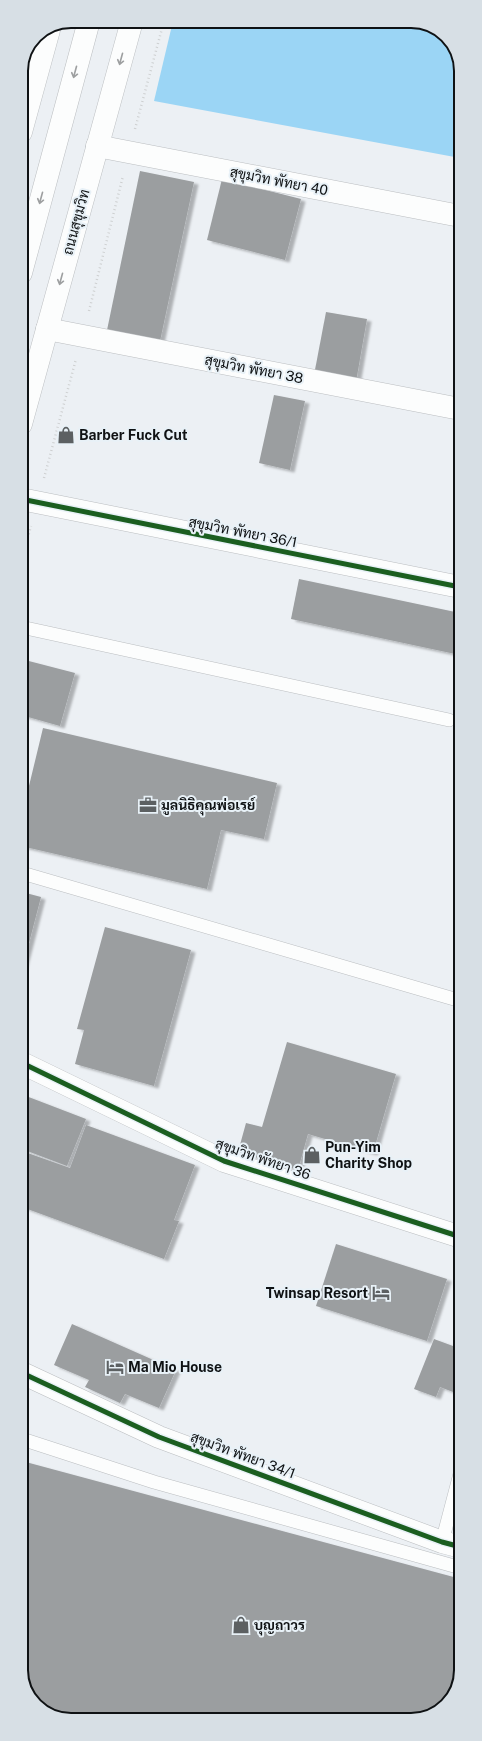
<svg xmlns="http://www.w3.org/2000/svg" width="482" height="1741" viewBox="0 0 482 1741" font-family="'Public Sans',Sarabun,sans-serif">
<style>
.forest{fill:#9bd5f5}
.building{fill:#9b9ea0;filter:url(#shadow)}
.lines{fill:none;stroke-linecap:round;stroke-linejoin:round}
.service-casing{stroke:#bbbec1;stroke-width:14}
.minor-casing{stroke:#bbbec1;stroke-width:23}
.trunk-casing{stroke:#bbbec1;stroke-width:23}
.path{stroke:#ced0d1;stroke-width:2.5;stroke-dasharray:1 3;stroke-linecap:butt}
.service{stroke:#fcfdfd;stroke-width:13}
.minor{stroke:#fcfdfd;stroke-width:22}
.trunk{stroke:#fcfdfd;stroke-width:22}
.cycleway-casing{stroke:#e8f1f7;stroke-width:8}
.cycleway{stroke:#1b5e20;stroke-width:5}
.oneway{stroke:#9d9fa0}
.labels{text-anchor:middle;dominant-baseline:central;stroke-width:4;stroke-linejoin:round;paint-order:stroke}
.street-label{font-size:14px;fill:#0f1214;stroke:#e8f1f7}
.poi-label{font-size:14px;font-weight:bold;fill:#0f1214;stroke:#e8f1f7;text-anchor:start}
.rim{fill:none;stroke:#0f1214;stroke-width:2}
</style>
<defs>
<filter id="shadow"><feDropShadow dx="4.5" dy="2.5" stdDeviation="1" flood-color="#0004"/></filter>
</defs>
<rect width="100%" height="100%" fill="#ecf0f4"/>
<polygon class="forest" points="173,21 418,21 444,33 460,61 460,158 154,101"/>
<g class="building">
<polygon points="140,171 194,182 159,346 106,335"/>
<polygon points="222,179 301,199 285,260 207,240"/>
<polygon points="326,312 367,319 356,382 314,375"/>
<polygon points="274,395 305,401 290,470 259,463"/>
<polygon points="299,579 460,613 460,655 291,619"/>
<polygon points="21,659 75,673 60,726 21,715"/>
<polygon points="43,728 277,783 264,839 221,830 207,889 21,846 21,819"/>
<polygon points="22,892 41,897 22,970"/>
<polygon points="105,927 191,950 154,1086 75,1064 84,1030 77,1029"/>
<polygon points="287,1042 396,1074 373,1153 308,1134 298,1170 238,1152 246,1123 262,1127"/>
<polygon points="26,1096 86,1119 67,1166 22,1149 22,1107"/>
<polygon points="86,1125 195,1165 174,1220 179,1221 164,1259 22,1207 22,1151 70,1168"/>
<polygon points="336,1244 447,1279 427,1341 316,1306"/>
<polygon points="72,1324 176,1370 159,1408 125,1394 120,1403 85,1387 89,1380 54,1365"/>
<polygon points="434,1339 461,1349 461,1395 440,1387 436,1397 414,1389"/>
<polygon points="22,1461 461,1579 461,1671 449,1703 421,1719 67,1720 38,1708 22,1680"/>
</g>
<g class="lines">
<g class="service-casing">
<g id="service">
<polyline points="21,627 449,720"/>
<polyline points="22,873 461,1001"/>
<polyline points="22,1439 154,1482 461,1568"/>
<polyline points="442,1542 461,1470"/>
</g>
</g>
<g class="minor-casing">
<g id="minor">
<polyline points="97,146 460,216"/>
<polyline points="47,329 460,409"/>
<polyline points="21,499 460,587"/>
<polyline points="22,1063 224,1161 461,1237"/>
<polyline points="22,1373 159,1437 442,1542 461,1547"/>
</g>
</g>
<g class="trunk-casing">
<g id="trunk">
<polyline points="21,132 49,30"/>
<polyline points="21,273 89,21"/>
<polyline points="21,424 132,21"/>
</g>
</g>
<g class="path">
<polyline points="135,129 164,21"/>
<polyline points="89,311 123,176"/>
<polyline points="44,478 76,359"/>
<polyline points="21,561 31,526"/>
</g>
<use href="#service" class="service"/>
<use href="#minor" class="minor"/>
<use href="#trunk" class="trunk"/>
<g class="cycleway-casing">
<g id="cycleway">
<polyline points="21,499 460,587"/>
<polyline points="22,1063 224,1161 461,1237"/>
<polyline points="22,1373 159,1437 442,1542 461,1547"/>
</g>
</g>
<use href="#cycleway" class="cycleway"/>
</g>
<defs><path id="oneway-shaft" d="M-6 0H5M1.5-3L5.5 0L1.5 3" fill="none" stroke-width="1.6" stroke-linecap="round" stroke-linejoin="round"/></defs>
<g class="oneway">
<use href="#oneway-shaft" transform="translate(121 59) rotate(105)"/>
<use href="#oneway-shaft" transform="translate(75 72) rotate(105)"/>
<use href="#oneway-shaft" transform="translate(41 198) rotate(105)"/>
<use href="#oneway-shaft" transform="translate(61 279) rotate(105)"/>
</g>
<defs>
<g id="shop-bare" transform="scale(1.38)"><path d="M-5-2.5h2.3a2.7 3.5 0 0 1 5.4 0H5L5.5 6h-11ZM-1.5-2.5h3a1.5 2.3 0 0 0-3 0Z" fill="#5c6062" stroke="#e8f1f7" stroke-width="2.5" paint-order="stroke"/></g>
<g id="office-bare" transform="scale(1.38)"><path d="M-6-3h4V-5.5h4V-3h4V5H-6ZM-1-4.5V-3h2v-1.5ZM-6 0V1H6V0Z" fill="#5c6062" stroke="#e8f1f7" stroke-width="2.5" paint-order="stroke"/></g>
<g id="hotel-bare" transform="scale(1.38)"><path d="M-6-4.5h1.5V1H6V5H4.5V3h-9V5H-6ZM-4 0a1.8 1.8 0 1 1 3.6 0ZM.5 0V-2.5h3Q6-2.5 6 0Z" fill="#5c6062" stroke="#e8f1f7" stroke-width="2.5" paint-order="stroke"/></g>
</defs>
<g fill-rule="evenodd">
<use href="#shop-bare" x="66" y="435"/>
<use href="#office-bare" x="148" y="805"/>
<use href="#shop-bare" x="312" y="1155"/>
<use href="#hotel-bare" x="381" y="1293"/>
<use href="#hotel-bare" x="115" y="1367"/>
<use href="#shop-bare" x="241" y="1625"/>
</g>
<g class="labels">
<g class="street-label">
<text transform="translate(279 181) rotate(11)">สุขุมวิท พัทยา 40</text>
<text transform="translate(76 222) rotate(-75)">ถนนสุขุมวิท</text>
<text transform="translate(254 369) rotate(11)">สุขุมวิท พัทยา 38</text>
<text transform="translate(243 532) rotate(11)">สุขุมวิท พัทยา 36/1</text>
<text transform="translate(263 1159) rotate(19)">สุขุมวิท พัทยา 36</text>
<text transform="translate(243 1455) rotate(20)">สุขุมวิท พัทยา 34/1</text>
</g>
<g class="poi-label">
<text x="79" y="435">Barber Fuck Cut</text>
<text x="161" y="805">มูลนิธิคุณพ่อเรย์</text>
<text x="325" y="1147">Pun-Yim<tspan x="325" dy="16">Charity Shop</tspan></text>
<text x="368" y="1293" text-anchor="end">Twinsap Resort</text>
<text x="128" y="1367">Ma Mio House</text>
<text x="254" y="1625">บุญถาวร</text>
</g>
</g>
<path d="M0 0H482V1741H0ZM71 28H411A43 43 0 0 1 454 71V1670A43 43 0 0 1 411 1713H71A43 43 0 0 1 28 1670V71A43 43 0 0 1 71 28Z" fill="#d7dfe5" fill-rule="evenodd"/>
<path class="rim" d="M71 28H411A43 43 0 0 1 454 71V1670A43 43 0 0 1 411 1713H71A43 43 0 0 1 28 1670V71A43 43 0 0 1 71 28Z"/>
</svg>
